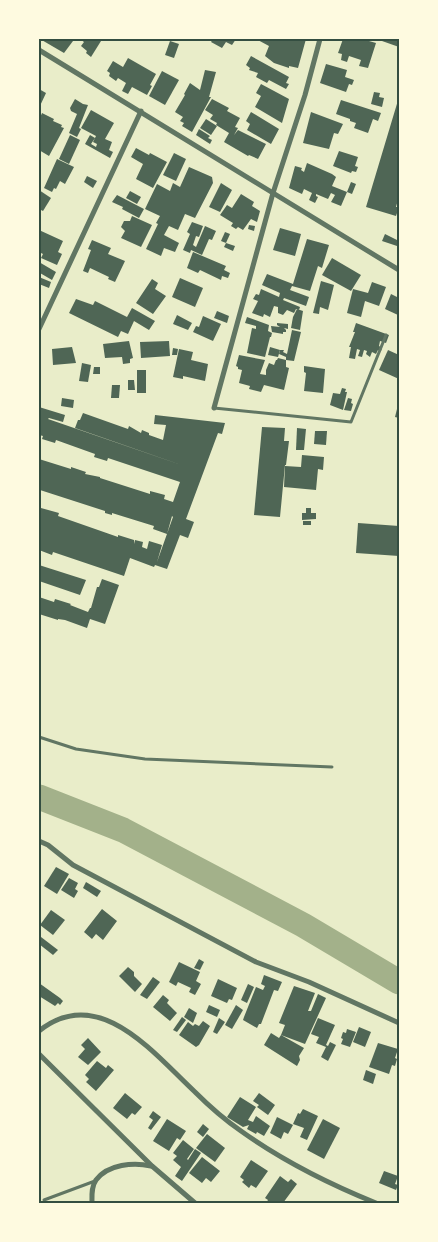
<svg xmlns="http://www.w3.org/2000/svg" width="438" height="1242" viewBox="0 0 438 1242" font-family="Rubik,sans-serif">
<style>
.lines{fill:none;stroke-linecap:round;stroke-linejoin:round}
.river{stroke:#a3b18a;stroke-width:25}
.building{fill:#4f6655}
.service{stroke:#617663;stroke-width:3}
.minor{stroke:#617663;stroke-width:5}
.neatline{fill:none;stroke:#344e41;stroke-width:2}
</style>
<rect width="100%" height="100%" fill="#e9edc9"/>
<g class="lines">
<polyline class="river" points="39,797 123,830 303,925 399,982"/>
</g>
<g class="building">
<polygon points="40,39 69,39 73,41 64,53"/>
<polygon points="80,39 98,39 101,41 91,57 86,53 87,51 81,46 84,42"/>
<polygon points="213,39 236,39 232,45 226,42 222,48 211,42"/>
<polygon points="256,39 306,39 298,68 289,66 289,68 274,63 265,56 269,46"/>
<polygon points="343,39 362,39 376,43 368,68 359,66 361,60 349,56 347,62 341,60 342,54 338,53"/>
<polygon points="383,39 399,39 399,47 382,41"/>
<polygon points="170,41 179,44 174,58 165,55"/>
<polygon points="251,56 289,77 286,83 289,84 286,89 269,80 267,83 256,77 258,73 249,70 250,68 246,65"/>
<polygon points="128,58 156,74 150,85 152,86 147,95 132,87 128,94 122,91 126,83 118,78 116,81 109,76 110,73 107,71 113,61 123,67"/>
<polygon points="326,64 347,70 345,77 354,80 352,85 349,84 346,92 320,83"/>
<polygon points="205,70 216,72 209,97 211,97 192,132 182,126 184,123 180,121 183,117 175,112 185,95 184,94 190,83 200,90"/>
<polygon points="162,71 179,80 165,105 149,96"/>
<polygon points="261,84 289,99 282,123 255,107 261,96 256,93"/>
<polygon points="39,89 46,93 39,108"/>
<polygon points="374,92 380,93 379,97 384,98 382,107 371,104"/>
<polygon points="399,97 399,196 396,207 399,207 396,216 366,207"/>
<polygon points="75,99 83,104 88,105 79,128 81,129 77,137 69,133 77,114 71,111 70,108"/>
<polygon points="212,99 229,108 227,111 240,118 235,127 238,128 234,135 238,130 266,144 258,159 249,155 248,156 224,142 229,133 216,125 217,123 210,119 213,115 205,110"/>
<polygon points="341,100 381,113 378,121 373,119 368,133 354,128 356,123 350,121 350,119 336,114"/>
<polygon points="91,110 114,123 105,139 112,142 109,150 113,152 110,158 85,144 90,135 95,138 91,144 96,147 97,144 93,142 96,136 81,128"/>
<polygon points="251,112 279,129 271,144 247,130 250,124 246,121"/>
<polygon points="311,112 343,124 338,134 334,133 329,149 303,143"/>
<polygon points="42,113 54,119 53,121 62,125 61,127 64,128 49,156 39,150 39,120"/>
<polygon points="206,119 217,126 211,135 200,128"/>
<polygon points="199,129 210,136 208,138 212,140 210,144 196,135"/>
<polygon points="70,135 80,140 69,164 59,159"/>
<polygon points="136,148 149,155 150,153 167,162 153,188 136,179 143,164 131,157"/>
<polygon points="339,151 358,157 355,166 358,167 356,172 352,171 351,173 333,166"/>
<polygon points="174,153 186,159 176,181 163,175"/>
<polygon points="57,159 74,167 65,184 60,181 56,189 54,188 52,192 44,188"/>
<polygon points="307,163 332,174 336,177 332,186 347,192 351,182 356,184 352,194 347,192 341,206 331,202 335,195 331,193 328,199 316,194 316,196 318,197 315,203 309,200 312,193 304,189 302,194 289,188 295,166 302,168 301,170 304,172"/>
<polygon points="189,167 212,177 213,183 195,218 185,214 178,230 169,226 164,235 179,243 175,252 164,248 161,256 146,249 158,224 156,223 160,216 145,209 157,184 170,191 173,183 180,187"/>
<polygon points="87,176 97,181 93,188 84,182"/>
<polygon points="221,183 232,190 220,212 209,207"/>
<polygon points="39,190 51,198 43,211 39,209"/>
<polygon points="130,191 141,197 137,204 126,198"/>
<polygon points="241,194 254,202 252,206 260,211 257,222 251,219 243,230 238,227 236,229 231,226 233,223 220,215 227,205 232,208"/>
<polygon points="117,195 144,209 139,218 122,209 123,207 112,202"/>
<polygon points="132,216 152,225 141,247 121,238 125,231 121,227 124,221 130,221"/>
<polygon points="192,222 203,226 199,237 196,236 193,245 196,247 205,226 216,231 212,240 209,239 202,255 191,250 190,253 183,250 190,234 187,232"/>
<polygon points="249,225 255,226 254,231 248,229"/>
<polygon points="280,228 301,234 295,256 273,250"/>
<polygon points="39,230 63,241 58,252 62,254 57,265 41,258 43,254 39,252"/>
<polygon points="225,232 230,234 226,243 221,241"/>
<polygon points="385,234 399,241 397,246 382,241"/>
<polygon points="307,239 329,245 322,268 318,266 310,291 292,286 290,290 309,297 306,306 284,298 283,300 300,307 299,310 296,309 294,313 287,310 283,315 278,313 278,307 274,306 270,317 264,314 263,317 252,313 258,301 253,299 256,294 259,295 261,289 279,297 280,293 262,285 267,274 293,284"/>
<polygon points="92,240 111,248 108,254 125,261 115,282 108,279 109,277 90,268 88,273 83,271 91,250 88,249"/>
<polygon points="226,243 235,246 233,251 224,247"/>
<polygon points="193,252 226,266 224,270 230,273 228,278 222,276 221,280 200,270 198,273 187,268"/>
<polygon points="332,258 361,275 351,291 322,275"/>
<polygon points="39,262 56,272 52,280 40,273 39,275"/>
<polygon points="39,277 51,282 49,288 39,284"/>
<polygon points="180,278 203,288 195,307 172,297"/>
<polygon points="152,279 158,283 155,289 166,296 153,314 136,303"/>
<polygon points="321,281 334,285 328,310 320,307 319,314 313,313"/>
<polygon points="372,282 386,287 379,306 365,301 361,317 347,313 353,289 368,293"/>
<polygon points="391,294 399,298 399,311 398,315 385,309"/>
<polygon points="76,299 93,305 95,301 127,317 132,308 155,321 149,330 134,321 128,334 121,331 118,337 69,313"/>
<polygon points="297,309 303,311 300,330 291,328 293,317"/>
<polygon points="217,311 229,316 227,323 214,318"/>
<polygon points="177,315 192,323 188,330 173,324"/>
<polygon points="203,316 221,324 213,341 193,332 196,326 199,327"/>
<polygon points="247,317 269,325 268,331 272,333 271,337 270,337 265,357 247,353 252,328 256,329 256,326 245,323"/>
<polygon points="277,323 288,324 288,329 284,328 286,330 286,332 283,332 283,334 272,332 271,326 280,327 277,325"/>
<polygon points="356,323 389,335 386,343 380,341 379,346 382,348 381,351 378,350 376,354 372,352 370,357 366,354 367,351 364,350 362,357 358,356 360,350 357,349 355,359 349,358 351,347 349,347 355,332 353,332"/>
<polygon points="292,330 301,332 294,361 286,360 286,367 289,368 284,390 264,385 261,392 249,389 250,386 239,383 242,370 238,369 238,367 236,366 239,355 265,360 260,374 266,375 266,370 269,363 274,365 276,360 277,360 278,358 286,360 286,357 279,354 280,350 284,350 283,352 287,354"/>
<polygon points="129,341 133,358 130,359 130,363 123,364 122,357 105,358 103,344"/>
<polygon points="169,341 170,356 141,358 140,342"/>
<polygon points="72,347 76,363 53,365 52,349"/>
<polygon points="270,347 280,350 278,357 268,355"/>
<polygon points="173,348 178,349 177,355 172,355"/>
<polygon points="179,349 193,352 191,360 208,364 205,381 183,376 183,379 173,377"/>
<polygon points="388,350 399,355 399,379 379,370"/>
<polygon points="82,363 91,365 88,382 79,381"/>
<polygon points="304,366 325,369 323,393 304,391 306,373 304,372"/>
<polygon points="94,367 100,367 100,374 93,374"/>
<rect x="137" y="370" width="9" height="23"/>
<polygon points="128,380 134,380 135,390 128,390"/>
<polygon points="112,385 120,385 119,398 111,398"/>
<polygon points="342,388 346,389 345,392 347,392 343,410 330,405 333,393 340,394"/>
<polygon points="62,398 74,400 73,408 61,406"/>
<polygon points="348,398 352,399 351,403 353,404 351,411 344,410"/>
<polygon points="398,405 399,406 399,418 395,417"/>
<polygon points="39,407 65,415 63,422 49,418 48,419 190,468 75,428 78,420 80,420 83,413 128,429 129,426 141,433 142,430 149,433 149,435 163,440 166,425 154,424 155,415 225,423 222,434 218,433 186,519 194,522 188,538 180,535 167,569 155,565 154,567 130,558 124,576 53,552 52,555 39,550 39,510 41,508 59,513 58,516 118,537 118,535 134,540 134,544 135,540 143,542 142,547 147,549 149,541 162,545 157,562 173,517 172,516 167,534 153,529 154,526 112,513 112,515 105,513 105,511 40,490 39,459 71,469 71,467 86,472 85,474 100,477 100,478 150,494 150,491 165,495 164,499 173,502 180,482 108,458 107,461 94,457 95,454 56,440 55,443 42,439 43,436 39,435"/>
<polygon points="262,427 285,428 284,441 289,441 286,465 285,465 280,517 254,515"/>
<polygon points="297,428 306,429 304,450 296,450"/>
<polygon points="315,431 327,431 326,445 314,444"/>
<polygon points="302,455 324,457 323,470 318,469 316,490 284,487 285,466 301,467"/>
<polygon points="306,508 311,508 311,513 316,513 316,519 302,520 302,513 306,513"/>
<rect x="303" y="521" width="8" height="4"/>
<polygon points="358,523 399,526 399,556 356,553"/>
<polygon points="39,565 86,580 80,595 39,581"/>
<polygon points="102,579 119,585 105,624 90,619 87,628 65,620 58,619 58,620 39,614 39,597 54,602 55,599 71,604 70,605 88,612 90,608 91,608 97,587 99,587"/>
<polygon points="56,867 69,874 57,894 44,886"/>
<polygon points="69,878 78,883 75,889 78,891 74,898 61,890"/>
<polygon points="86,882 101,891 97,897 83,888"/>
<polygon points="102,909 117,921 103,940 96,934 92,939 84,932"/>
<polygon points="51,910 65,920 53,935 40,925"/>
<polygon points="41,937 58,950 53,955 39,944 39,939"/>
<polygon points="199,959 204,962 200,970 194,968"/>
<polygon points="179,962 200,972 196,981 201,984 195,995 189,992 191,988 178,982 176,986 169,982"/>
<polygon points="128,967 134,972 134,976 142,984 135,992 119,976"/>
<polygon points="264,975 282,982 278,991 274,990 261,1024 259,1024 257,1028 243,1020 244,1017 256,987 263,990 265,986 261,984"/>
<polygon points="153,977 160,982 147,999 140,995"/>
<polygon points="218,979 237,988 232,1000 229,999 227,1003 211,996"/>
<polygon points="39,983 60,998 63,1001 60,1005 58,1003 55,1006 39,996"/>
<polygon points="248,984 254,987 247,1003 241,1000"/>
<polygon points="294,986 315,993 308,1011 311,1011 318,994 326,998 305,1044 281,1035 304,1048 299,1056 300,1060 297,1066 264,1045 271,1033 279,1038 281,1035 285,1025 279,1023"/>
<polygon points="163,995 169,1000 167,1003 177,1013 170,1021 153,1007"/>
<polygon points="209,1005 220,1010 217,1017 206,1012"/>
<polygon points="236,1005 243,1010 232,1029 225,1025"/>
<polygon points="189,1008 197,1013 193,1023 184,1017"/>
<polygon points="182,1017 186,1020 177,1032 173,1030"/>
<polygon points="219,1018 225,1022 217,1034 213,1032"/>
<polygon points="318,1018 335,1025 326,1045 328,1046 330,1042 336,1045 328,1061 321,1057 326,1047 316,1043 319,1037 311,1034"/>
<polygon points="203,1021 210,1026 199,1045 196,1047 179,1035 188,1022 193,1026 195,1024 199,1026"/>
<polygon points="359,1027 371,1032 365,1047 353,1042"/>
<polygon points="347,1029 356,1032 350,1047 341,1044 343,1039 341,1038 343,1032 346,1033"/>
<polygon points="88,1038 101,1052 88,1065 78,1057 85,1049 81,1045"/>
<polygon points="378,1043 398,1049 395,1058 397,1059 395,1066 392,1065 389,1074 369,1067"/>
<polygon points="97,1061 106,1068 108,1065 114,1070 96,1091 86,1082 89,1079 85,1075"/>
<polygon points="366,1070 376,1074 373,1084 363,1080"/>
<polygon points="125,1093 142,1107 135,1115 132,1113 127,1119 113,1108"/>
<polygon points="259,1093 275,1105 268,1115 257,1107 259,1105 253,1101"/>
<polygon points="240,1097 256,1107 248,1120 253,1122 256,1116 270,1126 264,1136 257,1132 256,1134 247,1129 249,1125 243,1127 227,1117"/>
<polygon points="303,1109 318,1116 307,1140 300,1137 304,1128 293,1124 298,1113 300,1114"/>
<polygon points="153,1111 161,1117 151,1130 148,1128 153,1120 149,1117"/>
<polygon points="277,1117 293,1125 288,1134 284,1132 281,1139 270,1133"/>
<polygon points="167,1119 186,1131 180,1140 177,1138 169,1151 153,1141"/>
<polygon points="323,1119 340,1128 324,1159 307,1150"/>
<polygon points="203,1124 209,1129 203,1137 197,1132"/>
<polygon points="207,1134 225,1148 215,1162 196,1148"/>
<polygon points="183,1140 194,1149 187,1159 188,1160 195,1149 201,1153 182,1181 175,1176 181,1167 173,1160 177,1156 173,1153"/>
<polygon points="202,1157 220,1171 211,1182 206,1178 202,1183 189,1173"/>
<polygon points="251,1160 268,1171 256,1188 251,1185 249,1188 242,1182 244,1180 240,1177"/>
<polygon points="384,1171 398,1176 395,1184 398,1185 396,1190 379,1183"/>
<polygon points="280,1176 288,1182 291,1179 297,1184 283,1203 266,1203 268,1200 265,1198"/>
</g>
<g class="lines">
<g class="service">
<polyline points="214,408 351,422 386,335"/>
<polyline points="39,737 76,749 145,759 332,767"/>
<polyline points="44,1200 95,1181"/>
</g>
<g class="minor">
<polyline points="39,50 399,270"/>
<polyline points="39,329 141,111"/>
<polyline points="214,408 273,193 305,95 320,39"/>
<polyline points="39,841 48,845 73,865 256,962 309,982 399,1023"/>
<path d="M39,1031c60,-48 115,23 156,61 14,14 30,28 46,39 42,30 88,53 135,72"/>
<polyline points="39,1054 152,1166 195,1203"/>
<path d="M92,1203c0,-7 -1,-16 4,-23 12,-16 38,-18 55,-14"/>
</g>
</g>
<rect width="438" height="1242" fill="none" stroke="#fefae0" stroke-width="80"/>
<rect x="40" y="40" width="358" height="1162" class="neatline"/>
</svg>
